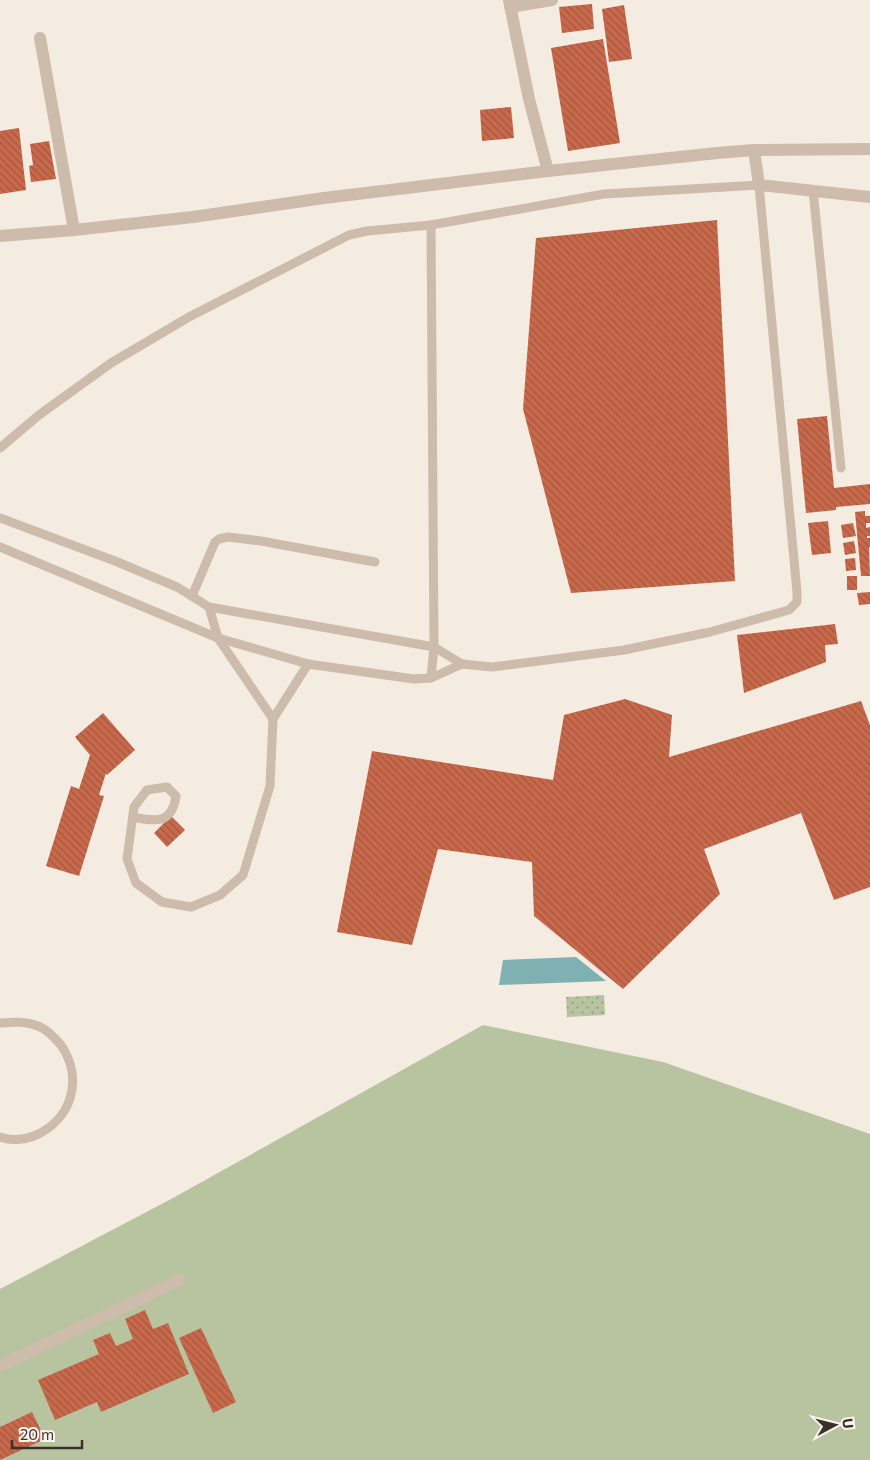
<svg xmlns="http://www.w3.org/2000/svg" width="870" height="1460" viewBox="0 0 870 1460" font-family="Commissioner,sans-serif">
<style>
.grass{fill:#b8c4a0}
.park{fill:url(#park-dots)}
.water{fill:#7fb0b2}
.building{fill:url(#building-back-hatch)}
.lines{fill:none;stroke-linecap:round;stroke-linejoin:round}
.service{stroke:#cdbbac;stroke-width:9}
.minor{stroke:#cdbbac;stroke-width:12}
</style>
<defs>
<pattern id="park-dots" width="8" height="8" patternUnits="userSpaceOnUse" patternTransform="scale(1.25)"><rect width="8" height="8" fill="#b8c4a0"/><path d="M2 2h.1M6 6h.1" fill="none" stroke="#97a083" stroke-width="1.8" stroke-linecap="round"/></pattern>
<pattern id="building-back-hatch" width="6" height="6" patternUnits="userSpaceOnUse" patternTransform="scale(1.25)"><rect width="6" height="6" fill="#c8694b"/><path d="M-1 5l2 2M0 0l6 6M5-1l2 2" fill="none" stroke="#a4573f"/></pattern>
</defs>
<rect width="100%" height="100%" fill="#f4ebe1"/>
<polygon class="grass" points="483,1025 663,1062 870,1134 870,1460 0,1460 0,1289 173,1198"/>
<polygon class="park" points="604,995 605,1015 567,1017 566,997"/>
<polygon class="water" points="576,957 606,981 499,985 503,960"/>
<g class="building">
<polygon points="592,4 594,29 562,33 559,7"/>
<polygon points="624,5 632,59 609,62 602,9"/>
<polygon points="603,39 620,143 568,151 551,48"/>
<polygon points="511,107 514,138 482,141 480,110"/>
<polygon points="19,128 26,190 0,194 0,131"/>
<polygon points="49,141 56,179 31,182 29,166 33,165 30,144"/>
<polygon points="717,220 735,581 571,593 523,409 536,238"/>
<polygon points="827,416 834,488 870,484 870,504 836,507 836,510 806,513 797,419"/>
<polygon points="865,511 865,516 870,516 870,523 866,523 866,528 870,527 870,536 867,536 867,538 870,538 870,547 869,547 870,576 861,576 855,512"/>
<polygon points="828,521 831,553 812,555 808,523"/>
<polygon points="853,523 856,536 843,538 841,525"/>
<polygon points="854,541 856,553 845,555 843,543"/>
<polygon points="855,558 856,570 846,571 845,559"/>
<rect x="847" y="576" width="10" height="14"/>
<polygon points="870,592 870,604 859,605 857,593"/>
<polygon points="835,624 838,644 825,645 826,662 744,693 737,635"/>
<polygon points="625,699 672,715 669,757 861,701 870,725 870,887 834,900 801,813 704,849 720,894 623,989 534,916 532,862 438,849 412,945 337,932 372,751 553,780 564,715"/>
<polygon points="103,713 135,750 107,775 106,773 99,795 104,796 79,876 46,866 71,786 79,789 90,755 75,737"/>
<polygon points="171,816 185,830 167,847 154,833"/>
<polygon points="145,1310 153,1329 168,1323 189,1374 101,1412 97,1402 55,1420 38,1380 99,1354 93,1340 110,1333 116,1346 133,1339 125,1319"/>
<polygon points="201,1328 236,1402 213,1413 179,1338"/>
<polygon points="32,1412 45,1439 0,1460 0,1427"/>
</g>
<g class="lines">
<g class="service">
<polyline points="813,190 841,468"/>
<polyline points="431,225 434,647 431,678"/>
<polyline points="0,448 39,415 111,363 189,317 349,235 367,231 431,225 604,194 759,185 797,592 797,602 789,610 710,632 624,650 492,667 462,664 434,647 209,607 177,587 115,561 0,518"/>
<polyline points="0,547 218,638 308,664 414,679 431,678 462,664"/>
<polyline points="192,596 215,542 219,539 228,537 261,541 375,562"/>
<polyline points="209,607 218,638 273,719"/>
<path d="M133,817c23,5 39,7 43,-21l-9,-9 -20,3 -13,17 -7,52 9,24 26,19 29,5 29,-12 23,-20 27,-89 3,-67 35,-55"/>
<path d="M0,1023c13,-1 25,-2 38,3 8,3 17,12 23,19 23,34 11,75 -27,91 -10,4 -24,5 -34,1"/>
</g>
<g class="minor">
<polyline points="509,0 529,99 548,171"/>
<polyline points="510,7 552,0"/>
<polyline points="40,38 74,230"/>
<polyline points="754,150 759,185 870,197"/>
<polyline points="0,236 74,230 193,217 324,198 548,171 717,153 754,150 870,149"/>
<polyline points="0,1366 179,1280"/>
</g>
</g>
<g transform="translate(835 1425) rotate(83)" stroke="#fbf5ee" stroke-width="4" paint-order="stroke">
<path d="M0-4L9 19L0 12L-9 19Z" fill="#3b302b"/>
<text y="-8" font-size="14" font-weight="bold" text-anchor="middle" fill="#3b302b">U</text>
</g>
<path d="M12 1440v8h70v-8" fill="none" stroke="#3b302b" stroke-width="2.5"/>
<text x="20" y="1440" font-size="15" fill="#3b302b" stroke="#fbf5ee" stroke-width="4" paint-order="stroke">20 m</text>
</svg>
